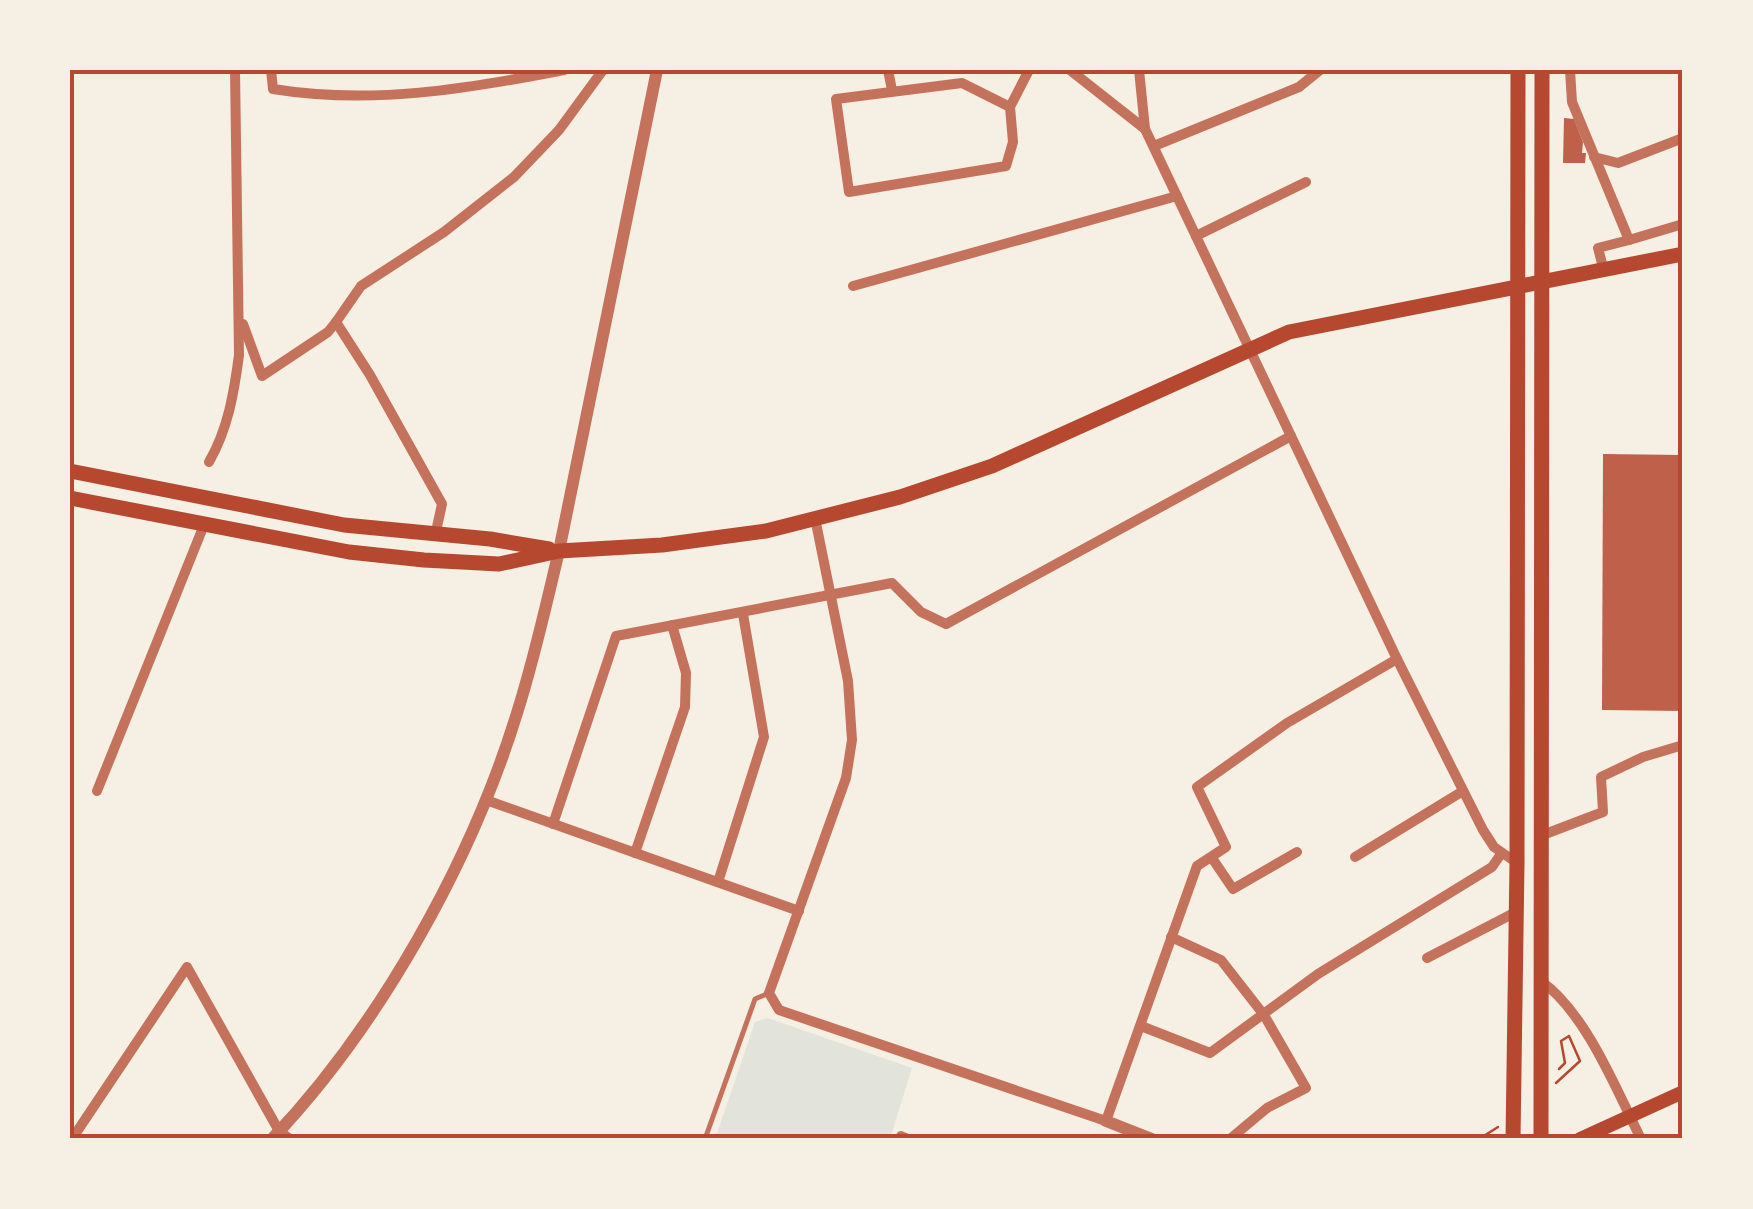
<svg xmlns="http://www.w3.org/2000/svg" width="1753" height="1209" viewBox="0 0 1753 1209" font-family="Poppins,sans-serif">
<style>
.green{fill:#e2e4dc}
.building{fill:#bf614a}
.lines{fill:none;stroke-linecap:round;stroke-linejoin:round}
.path{stroke:#b5482f;stroke-width:2.5}
.service{stroke:#c5725c;stroke-width:5}
.minor{stroke:#c5725c;stroke-width:10}
.tertiary{stroke:#c5725c;stroke-width:12}
.secondary{stroke:#b5482f;stroke-width:14}
.primary{stroke:#b5482f;stroke-width:15}
.trunk{stroke:#b5482f;stroke-width:15}
.neatline{fill:none;stroke:#b5482f;stroke-width:4}
</style>
<rect width="100%" height="100%" fill="#f6efe4"/>
<polygon class="green" points="768,1018 912,1068 890,1139 715,1139 755,1022"/>
<g class="building">
<polygon points="1564,118 1574,119 1583,142 1582,153 1586,153 1585,163 1563,163"/>
<polygon points="1603,454 1683,455 1683,711 1602,710"/>
</g>
<g class="lines">
<g class="path">
<polyline points="1556,1083 1580,1061 1569,1036 1561,1041 1565,1063 1559,1069"/>
<polyline points="1479,1139 1498,1127"/>
</g>
<polyline class="service" points="705,1139 755,999 769,993"/>
<g class="minor">
<path d="M271,70l2,19c99,16 194,0 291,-19"/>
<polyline points="888,70 892,90"/>
<polyline points="1070,70 1145,129"/>
<polyline points="1139,70 1145,129 1397,659 1483,830 1494,847 1517,863"/>
<polyline points="1570,70 1572,102 1629,240 1683,224"/>
<polyline points="1010,107 962,83 836,99 849,192 1006,166 1013,142 1010,107 1029,70"/>
<polyline points="1154,146 1299,87 1320,70"/>
<polyline points="1594,157 1618,163 1683,138"/>
<polyline points="1196,236 1306,182"/>
<polyline points="1604,271 1598,248 1629,240"/>
<polyline points="853,286 1177,196"/>
<polyline points="243,324 262,376 328,332 336,322"/>
<path d="M209,462c19,-33 25,-69 30,-107l-4,-285"/>
<polyline points="815,518 848,681 852,740 846,778 769,993 779,1010 1106,1121 1197,866 1226,847 1197,787 1287,723 1397,659"/>
<polyline points="435,536 442,504 370,375 336,322 361,286 444,232 514,177 559,130 603,70"/>
<polyline points="97,791 204,525"/>
<polyline points="486,800 799,911"/>
<polyline points="553,824 616,636 892,583 921,612 946,624 1291,436"/>
<polyline points="1540,836 1603,812 1601,777 1643,757 1683,745"/>
<polyline points="635,853 685,707 686,673 672,625"/>
<polyline points="1355,857 1463,791"/>
<polyline points="1212,858 1233,889 1297,852"/>
<polyline points="718,882 764,737 743,614"/>
<polyline points="1171,937 1221,960 1264,1015 1306,1088 1267,1108 1230,1139"/>
<polyline points="1427,958 1516,912"/>
<path d="M1541,981c45,32 75,108 100,158"/>
<polyline points="1141,1026 1210,1053 1318,974 1492,867 1501,854"/>
<polyline points="72,1139 187,967 279,1131 290,1139"/>
<polyline points="900,1139 901,1136 908,1139"/>
</g>
<g class="tertiary">
<polyline points="1106,1121 1152,1139"/>
<path d="M272,1139c107,-113 199,-276 245,-426 17,-53 29,-108 42,-162l98,-481"/>
</g>
<polyline class="secondary" points="1580,1139 1683,1092"/>
<g class="primary">
<polyline points="70,471 344,525 490,539 549,549"/>
<polyline points="70,498 349,552 424,560 499,564 559,551 662,545 766,531 900,497 992,466 1289,332 1683,254"/>
</g>
<g class="trunk">
<polyline points="1513,1139 1517,863 1518,70"/>
<polyline points="1541,1139 1542,70"/>
</g>
</g>
<rect width="1753" height="1209" fill="none" stroke="#f6efe4" stroke-width="145"/>
<rect x="72" y="72" width="1608" height="1064" class="neatline"/>
</svg>
